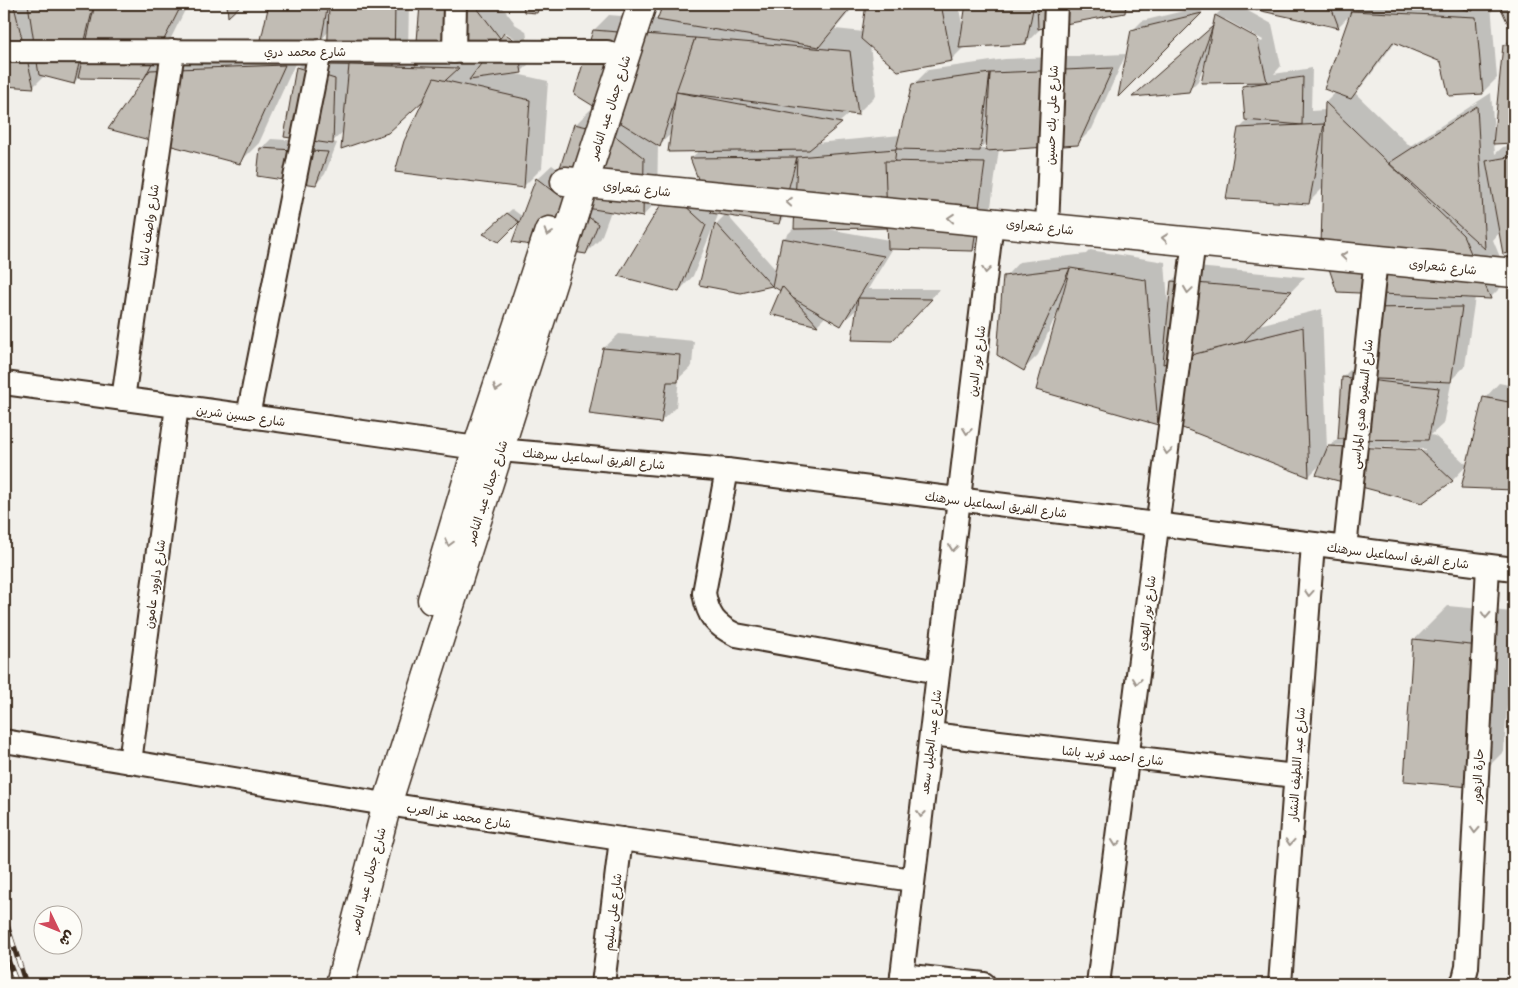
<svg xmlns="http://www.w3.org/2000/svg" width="1518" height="988" viewBox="0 0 1518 988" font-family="Mali,'Playpen Sans Arabic',sans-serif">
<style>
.shadow{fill:#0003;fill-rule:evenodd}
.building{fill:#c1bcb4;stroke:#3b2a1e}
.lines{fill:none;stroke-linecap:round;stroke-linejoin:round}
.minor-casing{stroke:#3b2a1e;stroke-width:26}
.tertiary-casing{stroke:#3b2a1e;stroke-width:31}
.primary-casing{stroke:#3b2a1e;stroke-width:31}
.minor{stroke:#fdfcf7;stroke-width:22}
.tertiary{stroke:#fdfcf7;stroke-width:28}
.primary{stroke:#fdfcf7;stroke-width:28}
.rail-casing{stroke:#3b2a1e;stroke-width:5.5}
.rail{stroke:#fdfcf7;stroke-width:4;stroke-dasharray:11;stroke-linecap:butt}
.oneway{stroke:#9c938a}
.labels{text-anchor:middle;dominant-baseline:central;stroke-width:4;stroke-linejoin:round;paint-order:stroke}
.street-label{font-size:12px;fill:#3b2a1e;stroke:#fdfcf7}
</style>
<rect width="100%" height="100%" fill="#f1efea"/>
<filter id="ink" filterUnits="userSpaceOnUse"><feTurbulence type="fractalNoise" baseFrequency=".02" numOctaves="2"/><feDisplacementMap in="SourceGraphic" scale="10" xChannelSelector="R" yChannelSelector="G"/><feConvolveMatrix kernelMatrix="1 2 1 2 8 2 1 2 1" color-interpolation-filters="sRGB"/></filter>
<g filter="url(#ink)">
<g class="shadow">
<polygon points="4,4 188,4 158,64 171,51 303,46 259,143 240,162 148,73 143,78 79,77 74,83 45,75 33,87 4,85"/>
<path d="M271,4h138l-1,48h9l4,-47 1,-1h78l14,18 -1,1 13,8 5,31 -10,10 -9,1 36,8 -6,87 -19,19 -97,-91 -82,35 -12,11 5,1 -12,31 -9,10 -55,-35 10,-10 31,2 -5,-73 14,-15 18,6v-28l-8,9 -59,3zM505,32l17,11 -1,2 -40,21 -18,-4 -12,-9 48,-16z"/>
<polygon points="524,4 544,4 536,12 525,11"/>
<path d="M664,4h192l-21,25 29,3 3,-28h91l5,24 4,-24h165l-8,8 -83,16 -15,15 -61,3 -14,14 -81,-15 6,50 -19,19 -7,-1 -34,30 85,-8 12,-50 15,-15 77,-11 121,-5 -34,75 -15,15 -78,5 -12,86 -14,15 -80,-2 -25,41h72l-48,50 -34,-31 -17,16 -15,-8 -9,9 -45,-12 10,-23 -10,-6 -31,7 -40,-7 15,-60 10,-10 50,56 7,-31 13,-13 -2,-19 -15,15 -60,-9 -26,63 -14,15 -9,-99 14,-15 22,20 -15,-39 9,-8 -28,-17 -13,12h-1l-1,56 -14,15 -32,-5 -10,27 -15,15 -73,-12 24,-62 15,-14 8,6 15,-46 15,-15 17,4 -13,-84 15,-15 50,4zM987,141v8h-7zM888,227l1,13 -61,-11v-1z"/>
<path d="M1228,4h7l37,20 9,42 -7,8 38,-6 -1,43 15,-1v-8l10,-10 16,-79 -14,14 -89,-20 1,-3h109l-9,1 2,7 9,-8h130l6,74 -15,15 -39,-32 -48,-19 -30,40 -10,11 55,53 81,-53 3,41h1l9,-89 10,-10v106l-20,1 1,12 8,-7 11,-2v119l-9,-10 1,-1 -6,-21 -7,8 16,39 -19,19 -15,-1 -10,69 -13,13 -9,45 -12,11 4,1 32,29 -14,15 -32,21 -97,-40 -15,15 -117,-122 -19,6 4,44 -19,19 -121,-33 22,-76 -2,-1 -19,42 -14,14 -19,-92 14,-15 67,-8 4,-4 75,12 3,41h2l2,-22 14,-15 119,11 -46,48 63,-16 5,140 12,-12 4,-60 12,-12 21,-72 -52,-106 -16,16 -69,-74 10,-10 -5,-32 5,-6 -44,-19 -7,19 -10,10 -45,-4 71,-62 2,-10zM1225,19l38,21 -1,2 -37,-20zM1336,445l90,4v2l-90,-3z"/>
<polygon points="1208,5 1120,93 1132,31 1142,21"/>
<polygon points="512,209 523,217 498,241 485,234"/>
<polygon points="619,334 694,341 692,366 679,378 676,407 661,421 604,348"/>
<polygon points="1499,383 1514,386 1514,489 1463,487 1485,398"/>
<polygon points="1448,606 1513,612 1504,751 1470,785 1414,640"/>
</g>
<g class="building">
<polygon points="28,4 94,4 74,84 39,75"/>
<polygon points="95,4 182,4 144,79 78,78"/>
<polygon points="227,4 242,4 228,17"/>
<polygon points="269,4 328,4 321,41 260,44"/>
<polygon points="329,4 395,4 394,66 327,65"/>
<polygon points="431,4 474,4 500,38 415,65 420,5"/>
<polygon points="462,4 509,4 463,8"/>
<polygon points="523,4 540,4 537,13 524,12"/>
<polygon points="663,4 854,4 819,47 657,20"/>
<polygon points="866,4 941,4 952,61 898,71 861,39"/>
<polygon points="966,4 1034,4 1026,44 959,48"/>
<polygon points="1037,4 1126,4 1125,13 1038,29"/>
<polygon points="1140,4 1155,4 1140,10"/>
<polygon points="1248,4 1330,4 1339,28 1248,8"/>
<polygon points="1329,4 1365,4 1331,10"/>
<polygon points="1437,4 1473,4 1473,11"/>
<polygon points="1499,4 1514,4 1514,27 1509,26"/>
<polygon points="4,5 14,6 34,88 4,86"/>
<polygon points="1351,11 1476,17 1483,94 1449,96 1441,62 1393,42 1351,99 1324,89"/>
<polygon points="1202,13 1118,97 1131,30"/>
<polygon points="1215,15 1257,38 1267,82 1201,83"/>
<polygon points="1213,26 1189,92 1132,97"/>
<polygon points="593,30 695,38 660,147 574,94"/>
<polygon points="504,33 516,41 522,73 469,80"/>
<polygon points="695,38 850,51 858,115 676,92"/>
<polygon points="1514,44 1514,143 1493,144 1503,45"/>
<polygon points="285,65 240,164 108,129 150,70"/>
<polygon points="349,65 394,66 459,68 388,133 341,149"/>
<polygon points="296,67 335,79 333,144 284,137"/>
<polygon points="1113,68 1078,145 986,151 990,73"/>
<polygon points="990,73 980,151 896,149 912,84"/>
<polygon points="1303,77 1302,125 1245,120 1242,86"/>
<polygon points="434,78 530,100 524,188 395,172 404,141"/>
<polygon points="676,92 842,123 809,150 668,152"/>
<polygon points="1325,102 1463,235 1491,299 1337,292 1321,245"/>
<polygon points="1477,106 1485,249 1389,163"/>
<polygon points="574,124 610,132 644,158 643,217 549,202"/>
<polygon points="1324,124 1309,204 1226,199 1238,128"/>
<polygon points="260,148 328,152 316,185 257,176"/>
<polygon points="896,149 887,228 794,229 797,157"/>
<polygon points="1514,156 1514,252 1503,254 1486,161"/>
<polygon points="797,157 779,224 711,213 690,158"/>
<polygon points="885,161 985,163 973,251 888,249"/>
<polygon points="536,178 598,224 586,254 512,242"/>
<polygon points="669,191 706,225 679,292 618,276"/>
<polygon points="507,213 519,222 499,242 483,234"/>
<polygon points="715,223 772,286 741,293 699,285"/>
<polygon points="782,238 884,256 841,326 772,286"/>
<polygon points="1070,268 1146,280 1158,425 1036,390"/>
<polygon points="1070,268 1024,371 997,355 1003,276"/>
<polygon points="1171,281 1292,291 1243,342 1163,364"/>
<polygon points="782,286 818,326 770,314"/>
<polygon points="858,298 932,299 892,341 852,340"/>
<polygon points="1462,307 1451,382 1353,378 1358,308"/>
<polygon points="1303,327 1309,477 1180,427 1191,355"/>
<polygon points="603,348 680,355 678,382 667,382 661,423 589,414"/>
<polygon points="1342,377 1439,388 1428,440 1338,439"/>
<polygon points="1483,397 1514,403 1514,490 1461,488"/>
<polygon points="1328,446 1420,450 1453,481 1422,503 1316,475"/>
<polygon points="1413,639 1480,646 1470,787 1404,781"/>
</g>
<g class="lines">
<g class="minor-casing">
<g id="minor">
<polyline points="4,51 607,52"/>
<polyline points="454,52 455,4"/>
<polyline points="1047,227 1056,4"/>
<polyline points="4,383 177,406 477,448 727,470 1514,569"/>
<polyline points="123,399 173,51"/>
<polyline points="248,416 320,51"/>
<path d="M727,470l-23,123c4,23 11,32 32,42l202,37"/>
<polyline points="1345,548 1376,259"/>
<polyline points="931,734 1295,776"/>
<polyline points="4,741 373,802 621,839 913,880"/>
<polyline points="130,762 177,406"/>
<polyline points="902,975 984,984"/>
<polyline points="603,984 621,839"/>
<polyline points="901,984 992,222"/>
<polyline points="1098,984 1194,241"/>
<polyline points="1280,984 1313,544"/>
<polyline points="1461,984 1464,979 1467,967 1488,566"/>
</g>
</g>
<g class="tertiary-casing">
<polyline id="tertiary" points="565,181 1514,273"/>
</g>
<g class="primary-casing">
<g id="primary">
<polyline points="432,600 477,448 549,231"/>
<polyline points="340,984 387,804 584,183 642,4"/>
</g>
</g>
<use href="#minor" class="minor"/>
<use href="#tertiary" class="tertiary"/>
<use href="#primary" class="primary"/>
<g class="rail-casing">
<g id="rail">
<polyline points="4,916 26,984"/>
<polyline points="4,950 17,984"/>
</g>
</g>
<use href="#rail" class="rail"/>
</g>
<defs><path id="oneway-chevron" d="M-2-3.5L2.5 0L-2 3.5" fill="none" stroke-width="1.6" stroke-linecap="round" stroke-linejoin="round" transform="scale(1.25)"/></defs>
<g class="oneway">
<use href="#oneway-chevron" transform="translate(789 202) rotate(-175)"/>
<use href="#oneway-chevron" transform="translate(951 218) rotate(-175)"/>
<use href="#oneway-chevron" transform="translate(548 233) rotate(108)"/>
<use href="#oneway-chevron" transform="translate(1165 238) rotate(-174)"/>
<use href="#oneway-chevron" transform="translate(1344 256) rotate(-174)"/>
<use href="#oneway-chevron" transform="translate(986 270) rotate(97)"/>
<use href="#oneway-chevron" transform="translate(1188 290) rotate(98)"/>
<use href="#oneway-chevron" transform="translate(497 388) rotate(108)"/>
<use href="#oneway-chevron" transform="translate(967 431) rotate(97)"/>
<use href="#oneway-chevron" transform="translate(1167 451) rotate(98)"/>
<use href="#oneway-chevron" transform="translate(449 543) rotate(106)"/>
<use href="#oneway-chevron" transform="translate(953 548) rotate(97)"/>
<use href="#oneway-chevron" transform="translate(1309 593) rotate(94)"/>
<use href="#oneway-chevron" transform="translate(1486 615) rotate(93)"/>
<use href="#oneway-chevron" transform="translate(1137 681) rotate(97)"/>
<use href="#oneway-chevron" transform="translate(921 814) rotate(97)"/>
<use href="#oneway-chevron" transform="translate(1475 830) rotate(93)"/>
<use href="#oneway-chevron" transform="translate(1290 842) rotate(94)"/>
<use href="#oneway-chevron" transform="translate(1116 843) rotate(97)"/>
</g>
</g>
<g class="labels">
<g class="street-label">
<text x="305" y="51">شارع محمد دري</text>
<text transform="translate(609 107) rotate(-72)">شارع جمال عبد الناصر</text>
<text transform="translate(1051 115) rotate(-88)">شارع على بك حسين</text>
<text transform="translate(637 188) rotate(6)">شارع شعراوى</text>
<text transform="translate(148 225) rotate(-82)">شارع واصف باشا</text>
<text transform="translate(1040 226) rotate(6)">شارع شعراوى</text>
<text transform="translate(1443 266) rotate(6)">شارع شعراوى</text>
<text transform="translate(976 361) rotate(-83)">شارع نور الدين</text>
<text transform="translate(1361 404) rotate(-84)">شارع السفيره هدي المراسى</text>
<text transform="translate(241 415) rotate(8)">شارع حسين شرين</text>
<text transform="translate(594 458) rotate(5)">شارع الفريق اسماعيل سرهنك</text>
<text transform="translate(486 492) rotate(-72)">شارع جمال عبد الناصر</text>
<text transform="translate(996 504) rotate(7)">شارع الفريق اسماعيل سرهنك</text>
<text transform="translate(1398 555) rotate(7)">شارع الفريق اسماعيل سرهنك</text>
<text transform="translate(154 584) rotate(-82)">شارع داوود عامون</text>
<text transform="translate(1146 613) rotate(-83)">شارع نور الهدي</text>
<text transform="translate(930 742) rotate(-83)">شارع عبد الجليل سعد</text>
<text transform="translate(1113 755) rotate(6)">شارع احمد فريد باشا</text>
<text transform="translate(1296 764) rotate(-86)">شارع عبد اللطيف النشار</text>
<text transform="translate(1477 776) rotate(-87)">حارة الزهور</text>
<text transform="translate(459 815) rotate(9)">شارع محمد عز العرب</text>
<text transform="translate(367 880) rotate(-75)">شارع جمال عبد الناصر</text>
<text transform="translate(612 912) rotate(-83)">شارع على سليم</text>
</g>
</g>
<rect width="1518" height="988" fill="none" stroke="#fdfcf7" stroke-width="20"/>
<rect x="10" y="10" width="1498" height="968" fill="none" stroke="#3b2a1e" stroke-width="2" filter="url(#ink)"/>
<g transform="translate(58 930) rotate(133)"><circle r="24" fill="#fdfcf7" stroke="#afa8a0"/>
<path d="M0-4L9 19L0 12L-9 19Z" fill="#d1495b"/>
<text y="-8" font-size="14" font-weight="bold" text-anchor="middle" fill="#3b2a1e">ش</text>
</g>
</svg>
